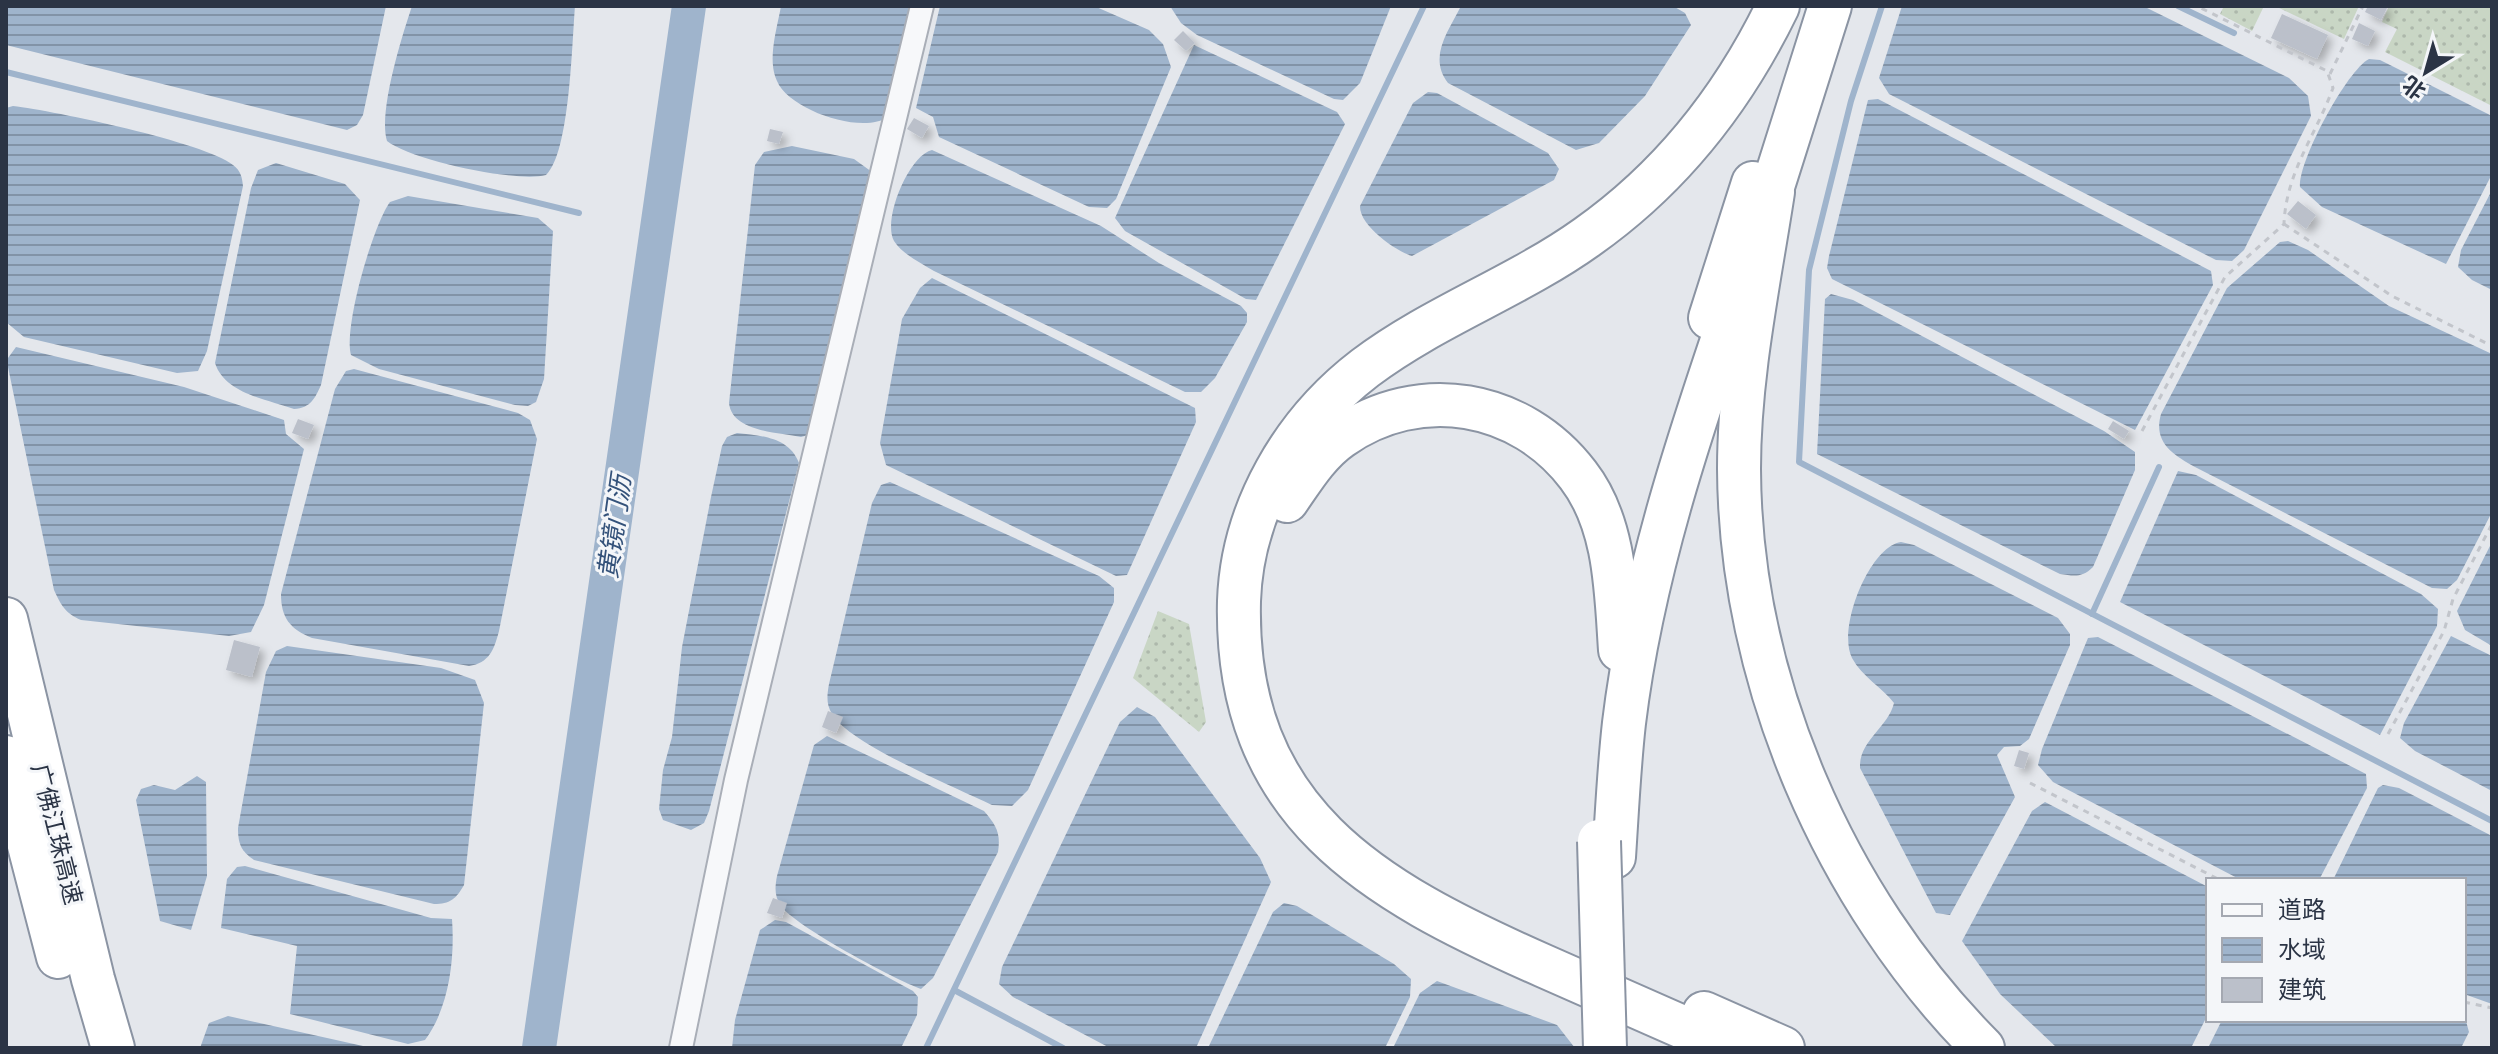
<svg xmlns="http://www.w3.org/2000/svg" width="2498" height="1054" viewBox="0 0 2498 1054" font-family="Inter,'Noto Sans SC',sans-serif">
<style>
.grass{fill:url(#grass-dots)}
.water{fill:url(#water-rules)}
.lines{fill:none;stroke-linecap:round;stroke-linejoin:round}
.stream{stroke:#9fb4cc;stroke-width:6}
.river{stroke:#9fb4cc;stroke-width:34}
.building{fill:#bbc0ca;filter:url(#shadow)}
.street-casing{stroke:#a9aeb7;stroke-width:26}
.highway-casing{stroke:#8b94a3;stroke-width:46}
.path{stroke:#c2c5cb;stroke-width:3;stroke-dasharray:6 6;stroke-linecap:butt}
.street{stroke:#f7f8fa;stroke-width:22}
.highway{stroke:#fff;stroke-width:42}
.highway-bridge-casing{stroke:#8b94a3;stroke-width:46;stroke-linecap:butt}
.highway-bridge{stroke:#fff;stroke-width:42}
.labels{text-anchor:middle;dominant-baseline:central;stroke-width:6;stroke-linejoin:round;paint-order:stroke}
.street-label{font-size:24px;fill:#2b3445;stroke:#f4f6f9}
.water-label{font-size:26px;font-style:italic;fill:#34527a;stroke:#f4f6f9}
</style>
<defs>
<pattern id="grass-dots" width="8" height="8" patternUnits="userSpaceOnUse" patternTransform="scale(2)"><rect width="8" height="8" fill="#c9d6c5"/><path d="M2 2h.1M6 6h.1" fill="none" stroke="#adb8ab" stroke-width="1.8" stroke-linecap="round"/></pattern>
<pattern id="water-rules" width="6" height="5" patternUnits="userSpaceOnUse" patternTransform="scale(2)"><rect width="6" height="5" fill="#9fb4cc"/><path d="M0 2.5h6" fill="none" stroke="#8293a7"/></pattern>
<filter id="shadow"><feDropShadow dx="5" dy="5" stdDeviation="4" flood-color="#0004"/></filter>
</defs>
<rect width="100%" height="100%" fill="#e4e7ec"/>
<g class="grass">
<polygon points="2224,6 2264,6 2252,31 2220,14"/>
<polygon points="2275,6 2359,6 2344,39"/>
<polygon points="2389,6 2492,6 2492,106 2385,52 2397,29 2382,22"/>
<polygon points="1158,611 1189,624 1206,722 1199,732 1133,678"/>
</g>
<g class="water">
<polygon points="6,6 386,6 363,115 357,125 347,130 6,45"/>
<path d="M412,6h163c-3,35 -5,147 -29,169 -30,8 -135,-15 -159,-34 -9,-29 15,-105 25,-135z"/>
<path d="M781,6h138l-31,111c-26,18 -99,-7 -111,-36 -10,-22 0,-52 4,-75z"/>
<polygon points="940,6 1094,6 1149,30 1163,44 1171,67 1116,199 1107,208 1089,207 939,137 933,117 916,108"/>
<polygon points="1170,6 1391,6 1360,83 1343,100 1334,99 1197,35 1181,23"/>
<path d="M1461,6h212l12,7 6,12 -46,71 -46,47 -23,7 -128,-67c-20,-26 0,-51 13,-77z"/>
<polygon points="1902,6 2143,6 2289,78 2308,96 2311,116 2244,250 2232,261 2216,260 1889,94 1879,78"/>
<polygon points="1194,45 1337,112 1345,124 1256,300 1246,299 1125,231 1115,218"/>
<path d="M2369,59l11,1 112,56v58l-46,90 -124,-57 -22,-20c-3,-24 47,-117 69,-128z"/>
<path d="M1428,92l9,1 111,60 11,16 -5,11 -142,76c-17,-5 -53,-31 -52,-50l53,-103z"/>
<polygon points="1878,99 2211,271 2213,285 2135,430 1832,279 1827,268 1829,256 1868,100"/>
<path d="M13,106c42,5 191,36 220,59 8,6 9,12 10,21l-36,165 -9,20 -21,2 -153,-36 -18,-15v-214z"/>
<path d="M792,146l62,13 18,13 -64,263 -7,2c-23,-5 -69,-5 -72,-34l26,-238 9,-13z"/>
<path d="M932,150l169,76 58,37 82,43 6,7v9l-32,56 -14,14h-16l-251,-121c-13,-8 -32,-17 -40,-30 -12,-21 15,-86 38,-91z"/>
<path d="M276,163l69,21 15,16 -39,185c-6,13 -10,23 -27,24 -27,-10 -69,-15 -79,-46l36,-175 7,-18z"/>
<polygon points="2492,190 2492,290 2472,280 2458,267 2461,250"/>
<path d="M408,196l130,22 15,13 -9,148 -8,23 -8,4 -13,-1 -136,-36 -28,-14c-8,-27 22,-130 39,-153z"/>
<path d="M2288,241l20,9 81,56 103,48v158l-35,68 -10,9 -15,-1 -237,-121c-23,-13 -42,-25 -34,-53l66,-126 53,-46z"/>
<polygon points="932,278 1195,408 1196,422 1127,575 1116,576 886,465 880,443 902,319 920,288"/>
<path d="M1831,294l22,6 251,131 31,21v18l-42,97c-11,11 -19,9 -33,7l-243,-120 8,-155z"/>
<path d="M16,347l168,40 100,33 2,14 18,15 -40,156 -13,27 -22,4 -148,-16c-16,-7 -20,-15 -27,-30l-46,-223v-9z"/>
<path d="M354,369l164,44 12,7 7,19 -38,192c-5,19 -10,32 -30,35l-157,-28c-22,-9 -31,-20 -31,-44l54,-205 11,-18z"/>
<path d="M737,433c25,3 52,4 62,30l-90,348 -5,12 -13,7 -28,-10 -4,-11 4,-39 9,-33 10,-90 29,-150 11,-51 5,-9z"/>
<polygon points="2178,471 2196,475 2421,594 2438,609 2437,626 2380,735 2120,602"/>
<path d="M890,482l209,94 15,12v14l-86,188 -16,16 -20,-1c-35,-17 -143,-61 -160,-91 -6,-10 -5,-19 -3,-30l43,-181 9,-18z"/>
<path d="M1901,542l13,3 144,73 12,16v11l-41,94 -9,7 -16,1 -7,8 18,42 -65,118 -14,-2 -76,-145c-1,-28 28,-40 34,-65 -12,-16 -32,-26 -42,-45 -15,-29 17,-111 49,-116z"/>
<polygon points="2492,542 2492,646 2465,630 2457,611"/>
<polygon points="2451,636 2492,656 2492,791 2415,751 2400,738 2404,723"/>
<polygon points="2098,637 2366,774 2367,788 2319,880 2241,880 2053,782 2038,765 2042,749 2088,638"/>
<path d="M287,646l154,22 34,12 9,23 -20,182c-8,14 -14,19 -30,19l-180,-44c-13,-9 -16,-16 -16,-32l28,-156 10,-21z"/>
<polygon points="1137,707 1155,717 1260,858 1271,882 1196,1048 1110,1048 1013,997 999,984 1002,967 1120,722"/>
<path d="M827,736l157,75c12,14 17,22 14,41l-65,126 -12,11c-26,-9 -126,-63 -140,-83 -7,-10 -6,-19 -4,-30l37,-131z"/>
<polygon points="197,776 206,782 207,876 191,930 160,921 136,800 141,789 154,785 175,790"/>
<polygon points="2383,785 2399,788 2492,836 2492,1004 2464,994 2464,880 2333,880 2378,788"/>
<polygon points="2045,802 2208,887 2208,1014 2191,1048 2057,1048 2000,994 1962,941 2032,811"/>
<path d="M245,866l186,52 21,1c3,40 -3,89 -27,121l-17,4 -118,-30 7,-68 -76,-18 6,-49 10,-12z"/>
<polygon points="1284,903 1297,906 1394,964 1411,979 1410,997 1385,1048 1208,1048 1273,912"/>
<polygon points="775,920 786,922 913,991 918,997 917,1015 901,1048 732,1048 735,1020 760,930"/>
<polygon points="1437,981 1557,1025 1575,1048 1393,1048 1420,993"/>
<polygon points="2464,1014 2469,1032 2461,1048 2208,1048 2222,1020 2464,1020"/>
<polygon points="228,1016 372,1048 200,1048 209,1023"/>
</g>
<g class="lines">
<g class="stream">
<polyline points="1882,6 1851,101 1809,270 1799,462 2492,821"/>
<polyline points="2178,6 2234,33"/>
<polyline points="6,72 579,213"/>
<polyline points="2092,614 2159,467"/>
<polyline points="956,991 1063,1048"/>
<polyline points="926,1048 1424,6"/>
</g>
<polyline class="river" points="539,1048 689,6"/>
</g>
<g class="building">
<polygon points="2368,6 2388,6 2381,20 2365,12"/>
<polygon points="2282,14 2328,35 2317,59 2271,38"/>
<polygon points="2359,23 2375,31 2368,46 2352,39"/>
<polygon points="1183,31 1195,43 1186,51 1174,40"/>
<polygon points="914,118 929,126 922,138 907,129"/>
<polygon points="770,129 783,132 779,144 767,141"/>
<polygon points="2298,201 2316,215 2306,229 2287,214"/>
<polygon points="298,419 314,425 308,439 292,433"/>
<polygon points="2113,421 2129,431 2124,439 2108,429"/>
<polygon points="234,640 260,647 252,677 226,670"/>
<polygon points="828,711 843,717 836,733 822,727"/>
<polygon points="2019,750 2029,753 2024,769 2014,766"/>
<polygon points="773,898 787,903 782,918 767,913"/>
</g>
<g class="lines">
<g class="street-casing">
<polyline id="street" points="681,1048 736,780 922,6"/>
</g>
<g class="highway-casing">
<g id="highway">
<path d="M1773,192c-14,91 -34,184 -34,277 1,211 95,430 244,579"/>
<polyline points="1763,218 1830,6"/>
<polyline points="1710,318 1753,183"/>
<path d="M1287,501c16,-23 31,-48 54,-64 78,-55 180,-37 237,38 38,49 38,117 42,175"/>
<polyline points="6,619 93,979 113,1048"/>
<polyline points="6,757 58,957"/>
<path d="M1614,857c3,-45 5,-90 10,-134 18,-148 66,-290 114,-430"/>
<polyline points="1704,1013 1783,1048"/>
<path d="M1730,1048c-62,-27 -124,-55 -186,-82 -172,-76 -310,-153 -305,-365 3,-92 54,-178 126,-233 69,-52 152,-81 222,-131 85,-60 146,-138 191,-231"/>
</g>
</g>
<g class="path">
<polyline points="2330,74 2363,6"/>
<polyline points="2284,224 2392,296 2492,346"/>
<path d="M2142,431l83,-154 59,-53c2,-52 32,-89 49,-136l-6,-17 -130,-65"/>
<polyline points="2388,734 2444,631 2453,599 2492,524"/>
<polyline points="2030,783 2220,880"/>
<polyline points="2464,1002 2492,1008"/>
</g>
<use href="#street" class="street"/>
<use href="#highway" class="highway"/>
<g class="highway-bridge-casing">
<polyline id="highway-bridge" points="1599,841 1605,1048"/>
</g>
<use href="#highway-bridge" class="highway-bridge"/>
</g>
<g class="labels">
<g class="street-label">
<text transform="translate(57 834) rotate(76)">广佛江珠高速</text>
</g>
<g class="water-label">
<text transform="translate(614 527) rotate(-82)">黄镜门沥</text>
</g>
</g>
<rect width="2498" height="1054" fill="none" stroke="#2b3445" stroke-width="16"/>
<rect x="2206" y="878" width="260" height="144" fill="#f4f6f9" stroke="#a4a8b1" stroke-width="2"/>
<rect x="2222" y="904" width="40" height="12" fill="#f7f8fa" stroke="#a4a8b1" stroke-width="2"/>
<text x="2278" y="918" font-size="24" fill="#2b3445">道路</text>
<rect x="2222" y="938" width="40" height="24" fill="url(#water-rules)" stroke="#a4a8b1" stroke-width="2"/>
<text x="2278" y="958" font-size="24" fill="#2b3445">水域</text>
<rect x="2222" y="978" width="40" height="24" fill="#bbc0ca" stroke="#a4a8b1" stroke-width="2"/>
<text x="2278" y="998" font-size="24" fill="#2b3445">建筑</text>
<g transform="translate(2426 72) rotate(217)" stroke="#f4f6f9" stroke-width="6" paint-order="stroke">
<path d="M0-6L14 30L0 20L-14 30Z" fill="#2b3445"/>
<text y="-12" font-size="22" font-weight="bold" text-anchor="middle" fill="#2b3445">北</text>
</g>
</svg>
